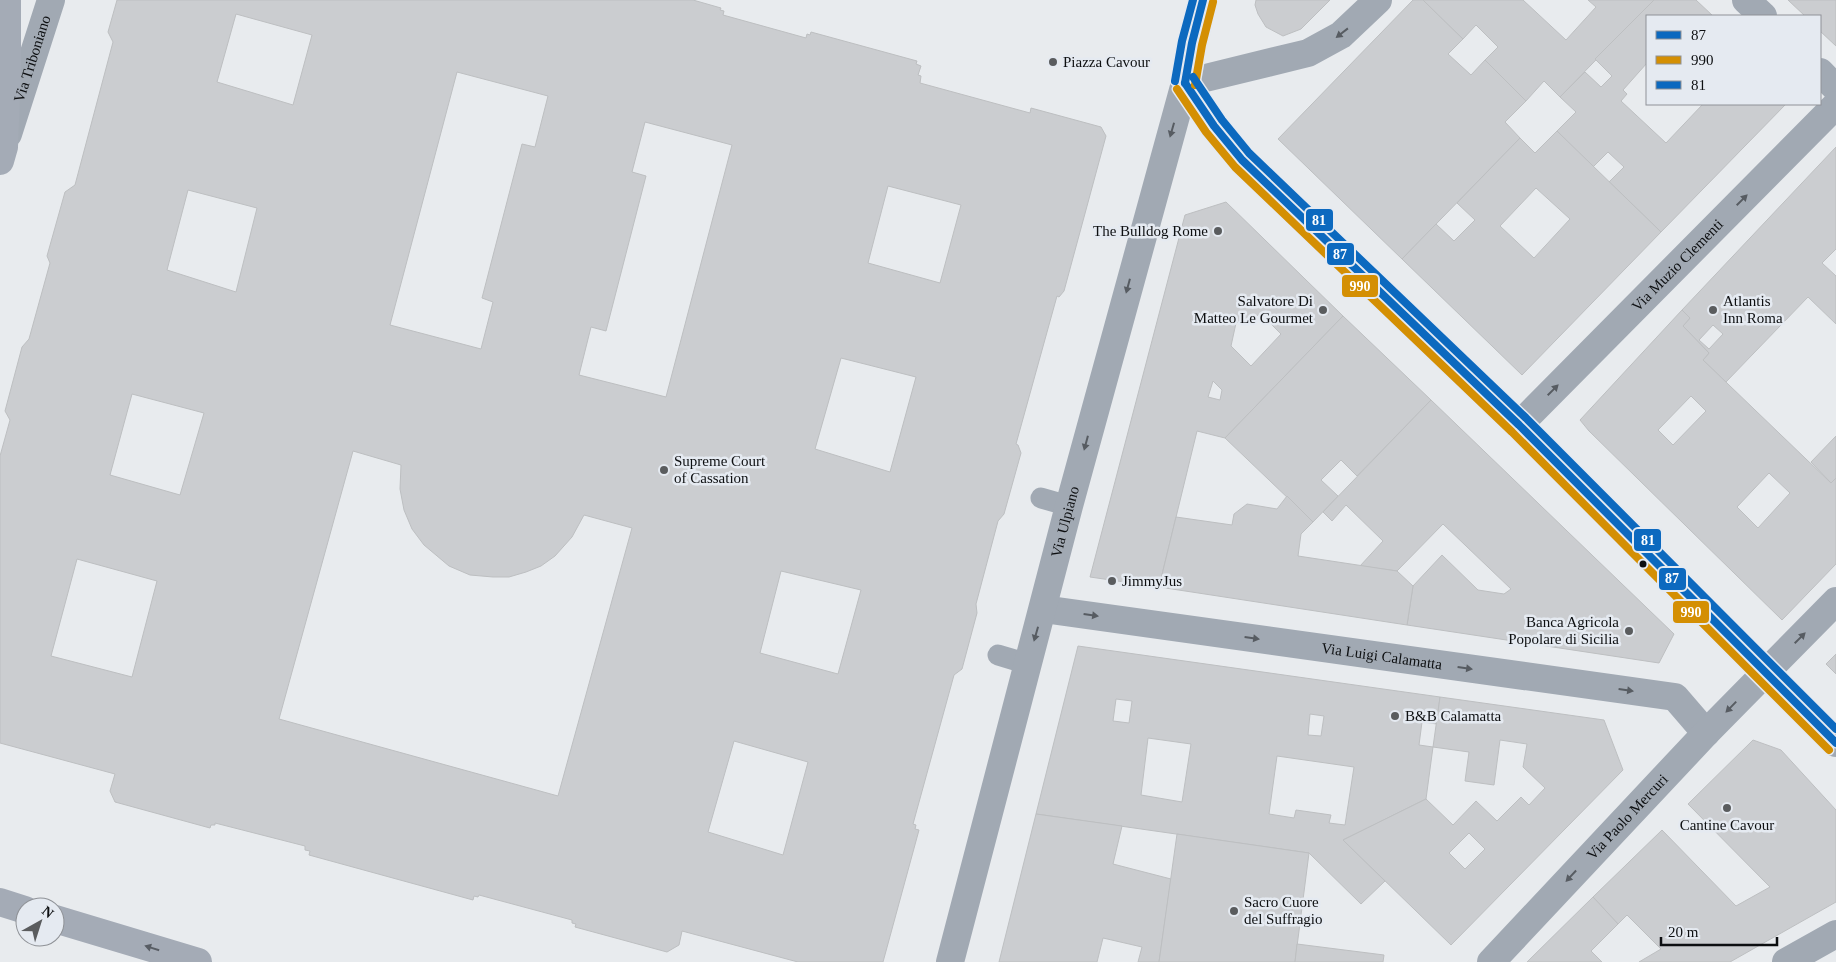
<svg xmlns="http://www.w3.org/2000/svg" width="1836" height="962" viewBox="0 0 1836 962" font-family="Georgia,serif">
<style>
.building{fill:#cbcdd0;stroke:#bdbfc1;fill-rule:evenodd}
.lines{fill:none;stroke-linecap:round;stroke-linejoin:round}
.service{stroke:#a1a9b3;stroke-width:21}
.minor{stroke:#a1a9b3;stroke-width:28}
.tertiary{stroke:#a1a9b3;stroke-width:28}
.primary{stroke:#a4abb6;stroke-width:28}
.bus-1-casing{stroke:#e5eaf1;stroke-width:11}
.bus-2-casing{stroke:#e5eaf1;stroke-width:11}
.bus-3-casing{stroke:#e5eaf1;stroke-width:11}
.bus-1{stroke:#0c69bf;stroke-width:8}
.bus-2{stroke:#d48f03;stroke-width:8}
.bus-3{stroke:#0c69bf;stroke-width:8}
.oneway{fill:#575c62}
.oneway2{fill:#585d64}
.poi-dot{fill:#5a5c5e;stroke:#e5eaf1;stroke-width:2}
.bus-dot{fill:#0d0f11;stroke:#e5eaf1;stroke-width:2}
.labels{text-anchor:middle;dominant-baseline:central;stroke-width:5;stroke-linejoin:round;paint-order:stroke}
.street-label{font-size:15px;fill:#0d0f11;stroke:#e5eaf1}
.poi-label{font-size:15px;fill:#0d0f11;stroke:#e5eaf1;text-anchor:start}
.line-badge{stroke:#e5eaf1;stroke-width:2}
.badge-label{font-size:14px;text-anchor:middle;font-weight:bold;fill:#fff}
</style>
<rect width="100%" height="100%" fill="#e8ebee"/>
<g class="building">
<path d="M117,0h576l28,8 -1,2 4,1 -1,4 83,23 1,-4 3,1 1,-3 106,29 -1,3 5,2 -3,9 3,1 -1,7 110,30 1,-5 70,19 5,9 -42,155 -5,6 -2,-1 -41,148 2,1 3,8 -17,61 -6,7 -22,83 1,9 -15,56 -8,6 -41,149 3,1 -1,4 4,1 -36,132h-85l-116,-31 -3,14 -12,7 -92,-25 1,-3 -4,-1v-3l-93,-25 -1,2 -4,-1 -1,4 -164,-45 1,-4 -5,-1v-4l-90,-23v2h-4l-1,3 -95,-26 -5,-11 5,-17 -115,-31v-287l10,-36 -5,-9 17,-64 7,-8 21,-76 -3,-7 18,-64 10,-7 38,-143 -5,-10zM236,14l76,21 -19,70 -76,-23zM457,72l91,24 -13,51 -13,-3 -40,154 11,4 -12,47 -91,-24zM645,122l87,23 -66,252 -87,-22 12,-48 15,4 40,-155 -14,-4zM888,186l73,19 -21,78 -72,-20zM188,190l69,18 -21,84 -69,-22zM841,358l75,19 -26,95 -75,-23zM132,394l72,19 -24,82 -70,-20zM353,451l48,14 -1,24 4,21 8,19 12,16 25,21 21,9 23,2h16l17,-5 15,-6 14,-10 17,-19 12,-22 48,13 -74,268 -279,-77zM77,559l80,22 -25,96 -81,-21zM781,571l80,19 -23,84 -78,-21zM734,741l74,21 -25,93 -75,-23z"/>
<polygon points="1256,0 1330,0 1301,29 1283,36 1266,27 1258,14 1255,5"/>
<polygon points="1413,0 1423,0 1463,39 1448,54 1471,75 1485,60 1526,101 1505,122 1520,138 1402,259 1278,139"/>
<polygon points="1423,0 1523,0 1566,40 1596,7 1588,0 1654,0 1560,97 1544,81 1526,101 1485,60 1498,47 1476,25 1463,39"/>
<polygon points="1654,0 1696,0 1713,16 1647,16 1647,63 1623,90 1627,94 1621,101 1666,143 1703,104 1786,104 1661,232 1609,182 1624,167 1608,152 1593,167 1557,131 1576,112 1560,97 1585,72 1601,87 1612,76 1595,59"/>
<polygon points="1788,0 1836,0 1836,46 1820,31 1820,16 1805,16"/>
<path d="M1557,131l104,101 -139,143 -120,-116 34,-35 18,17 21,-21 -18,-17 63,-65 15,15zM1536,188l34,31 -36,39 -34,-32z"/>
<path d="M1836,147v102l-14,14 14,13v48l-28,-27 -82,85 -23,-22 6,-7 -26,-27 7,-8 -8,-8zM1713,325l10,9 -14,15 -10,-9z"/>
<path d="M1226,202l117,114 -118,122 -28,-7 -38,156 -69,-10 95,-362zM1261,314l20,20 -30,32 -20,-20 5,-23zM1213,381l9,9 -2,10 -12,-3z"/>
<path d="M1682,310l8,8 -7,8 26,27 -6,7 128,123 5,-5v86l-54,56 -193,-189 -9,-11zM1691,396l15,15 -33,34 -15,-15zM1769,473l21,20 -32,35 -21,-21z"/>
<polygon points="1343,316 1431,400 1357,476 1341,460 1321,480 1338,496 1313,522 1225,438"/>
<polygon points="1431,400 1674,634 1659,663 1407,625 1413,586 1442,555 1478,590 1504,594 1511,589 1443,524 1397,571 1360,566 1383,541 1346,505 1332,521 1323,512"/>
<polygon points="1836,436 1836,478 1831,483 1811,462"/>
<polygon points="1287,496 1313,522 1301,534 1298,556 1397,571 1413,586 1407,625 1159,587 1176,517 1232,525 1234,514 1247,504 1277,509"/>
<path d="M1078,646l362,51 -3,27 -15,-2 -3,23 14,2 -7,52 -83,41 42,41 -24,23 -52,-51 -273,-39zM1116,699l16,2 -3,22 -16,-2zM1310,714l14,2 -3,20 -13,-1zM1148,738l43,6 -9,58 -41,-7zM1277,756l77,11 -9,58 -16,-2 2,-8 -35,-5 -2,8 -25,-4z"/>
<polygon points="1836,654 1836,674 1826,664"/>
<path d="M1440,697l164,23 19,50 -172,175 -108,-105 83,-41 27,26 23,-24 21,20 24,-24 8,8 16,-17 -22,-21 4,-23 -27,-4 -6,45 -29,-4 4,-29 -36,-5zM1469,833l16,16 -20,20 -16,-16z"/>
<polygon points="1753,740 1781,750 1836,810 1836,902 1730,962 1639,962 1661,949 1627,915 1618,924 1593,897 1662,830 1736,906 1770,887 1688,804"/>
<polygon points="1036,814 1122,826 1113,864 1171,879 1159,962 1138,962 1142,947 1103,938 1097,962 999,962"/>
<polygon points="1177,834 1309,853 1295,962 1159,962"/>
<polygon points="1593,897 1618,924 1591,951 1602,962 1527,962"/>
<polygon points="1297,944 1384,955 1383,962 1295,962"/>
</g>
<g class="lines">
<g class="service">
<polyline points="1041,498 1069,506"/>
<polyline points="998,655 1028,664"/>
</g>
<g class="minor">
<polyline points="1746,0 1763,16"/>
<polyline points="1820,72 1836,88"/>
<path id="s1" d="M8,134l43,-134"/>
<path id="s2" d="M1519,425l317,-320"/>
<path id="s3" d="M1043,609l632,88 31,36"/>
<path id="s4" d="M950,962l119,-456 116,-423 123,-30 33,-18 37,-35"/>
<path id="s5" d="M1491,962l215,-229 130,-132"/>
<polyline points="1786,962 1836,934"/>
</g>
<polyline class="tertiary" points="1203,0 1192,43 1185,83 1214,126 1242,160 1519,425 1836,743"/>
<g class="primary">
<polyline points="0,161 4,147 7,70 7,0"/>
<polyline points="0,902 25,910"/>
<polyline points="55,919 198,962"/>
</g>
<g class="bus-1-casing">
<g id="bus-1">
<polyline points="1185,83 1214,126 1242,160 1519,425 1836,743"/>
<polyline points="1185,83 1192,43 1203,0"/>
</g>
</g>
<g class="bus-2-casing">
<g id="bus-2">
<polyline points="1195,85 1202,45 1213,2"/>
<polyline points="1177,89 1206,132 1235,167 1512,432 1829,750"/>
</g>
</g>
<g class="bus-3-casing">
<g id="bus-3">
<polyline points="1193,77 1222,120 1249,153 1526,418 1836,729"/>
<polyline points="1175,81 1182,41 1193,0"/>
</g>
</g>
<use href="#bus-1" class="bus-1"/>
<use href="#bus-2" class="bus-2"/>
<use href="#bus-3" class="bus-3"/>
</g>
<defs><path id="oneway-solid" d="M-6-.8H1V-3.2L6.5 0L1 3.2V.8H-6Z" transform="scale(1.25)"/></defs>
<g class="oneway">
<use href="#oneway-solid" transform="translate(1342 33) rotate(142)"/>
<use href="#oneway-solid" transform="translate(1172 130) rotate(106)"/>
<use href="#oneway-solid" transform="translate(1742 200) rotate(-45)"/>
<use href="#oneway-solid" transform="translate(1128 286) rotate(105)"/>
<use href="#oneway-solid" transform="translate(1553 390) rotate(-45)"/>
<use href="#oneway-solid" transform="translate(1086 443) rotate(105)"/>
<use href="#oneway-solid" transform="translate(1091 615) rotate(8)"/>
<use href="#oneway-solid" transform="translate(1036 634) rotate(106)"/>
<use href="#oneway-solid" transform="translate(1252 638) rotate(8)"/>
<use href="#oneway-solid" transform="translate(1800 638) rotate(-45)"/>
<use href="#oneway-solid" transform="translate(1465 668) rotate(8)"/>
<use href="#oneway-solid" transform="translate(1626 690) rotate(8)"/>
<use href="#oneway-solid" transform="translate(1731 707) rotate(134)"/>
<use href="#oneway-solid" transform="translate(1571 876) rotate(133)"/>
</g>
<use class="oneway2" href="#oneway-solid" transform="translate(152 948) rotate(-163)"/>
<g class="poi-dot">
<circle cx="1053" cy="62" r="5"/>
<circle cx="1218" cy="231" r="5"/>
<circle cx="1323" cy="310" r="5"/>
<circle cx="1713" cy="310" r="5"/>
<circle cx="664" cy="470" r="5"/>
<circle cx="1112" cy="581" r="5"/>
<circle cx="1629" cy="631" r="5"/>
<circle cx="1395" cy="716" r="5"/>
<circle cx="1727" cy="808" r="5"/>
<circle cx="1234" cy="911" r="5"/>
</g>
<circle class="bus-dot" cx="1643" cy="564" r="4.5"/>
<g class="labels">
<g class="street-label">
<text stroke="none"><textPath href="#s1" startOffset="79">Via Triboniano</textPath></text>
<text stroke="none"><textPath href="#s2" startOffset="225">Via Muzio Clementi</textPath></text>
<text stroke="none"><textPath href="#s4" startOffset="455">Via Ulpiano</textPath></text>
<text stroke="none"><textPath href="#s3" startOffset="342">Via Luigi Calamatta</textPath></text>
<text stroke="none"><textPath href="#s5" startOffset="199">Via Paolo Mercuri</textPath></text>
</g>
<g class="poi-label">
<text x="1063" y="62">Piazza Cavour</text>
<text x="1208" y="231" text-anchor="end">The Bulldog Rome</text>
<text x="1313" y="301" text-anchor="end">Salvatore Di<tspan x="1313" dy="17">Matteo Le Gourmet</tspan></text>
<text x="1723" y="301">Atlantis<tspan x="1723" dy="17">Inn Roma</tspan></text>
<text x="674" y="461">Supreme Court<tspan x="674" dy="17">of Cassation</tspan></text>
<text x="1122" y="581">JimmyJus</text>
<text x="1619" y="622" text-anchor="end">Banca Agricola<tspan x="1619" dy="17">Popolare di Sicilia</tspan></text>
<text x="1405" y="716">B&amp;B Calamatta</text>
<text x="1727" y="825" text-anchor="middle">Cantine Cavour</text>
<text x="1244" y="902">Sacro Cuore<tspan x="1244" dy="17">del Suffragio</tspan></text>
</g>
</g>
<g class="line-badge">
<rect x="1305" y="208" width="29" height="24" rx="5" fill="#0c69bf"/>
<rect x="1326" y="242" width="29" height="24" rx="5" fill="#0c69bf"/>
<rect x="1341" y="274" width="38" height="24" rx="5" fill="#d48f03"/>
<rect x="1633" y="528" width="29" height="24" rx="5" fill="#0c69bf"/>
<rect x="1658" y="567" width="29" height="24" rx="5" fill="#0c69bf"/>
<rect x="1672" y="600" width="38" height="24" rx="5" fill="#d48f03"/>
</g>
<g class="badge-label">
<text x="1319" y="225">81</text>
<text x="1340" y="259">87</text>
<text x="1360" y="291">990</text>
<text x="1648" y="545">81</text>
<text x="1672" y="583">87</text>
<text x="1691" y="617">990</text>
</g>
<rect x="1646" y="15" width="175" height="90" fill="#e5eaf1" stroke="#8f9297"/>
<rect x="1656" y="31" width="25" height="8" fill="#0c69bf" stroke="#8f9297"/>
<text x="1691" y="40" font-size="15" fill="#0d0f11">87</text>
<rect x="1656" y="56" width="25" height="8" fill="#d48f03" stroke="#8f9297"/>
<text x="1691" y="65" font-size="15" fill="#0d0f11">990</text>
<rect x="1656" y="81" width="25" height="8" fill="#0c69bf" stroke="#8f9297"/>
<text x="1691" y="90" font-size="15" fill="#0d0f11">81</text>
<g transform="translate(40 922) rotate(39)"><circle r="24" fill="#e5eaf1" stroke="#8f9297"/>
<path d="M0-4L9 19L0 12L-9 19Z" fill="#5a5c5e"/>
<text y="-8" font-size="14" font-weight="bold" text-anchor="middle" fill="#0d0f11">N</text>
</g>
<path d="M1661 937v8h116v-8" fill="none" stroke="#0d0f11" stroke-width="2.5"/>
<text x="1668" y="937" font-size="15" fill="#0d0f11" stroke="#e5eaf1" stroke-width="4" paint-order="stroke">20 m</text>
</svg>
